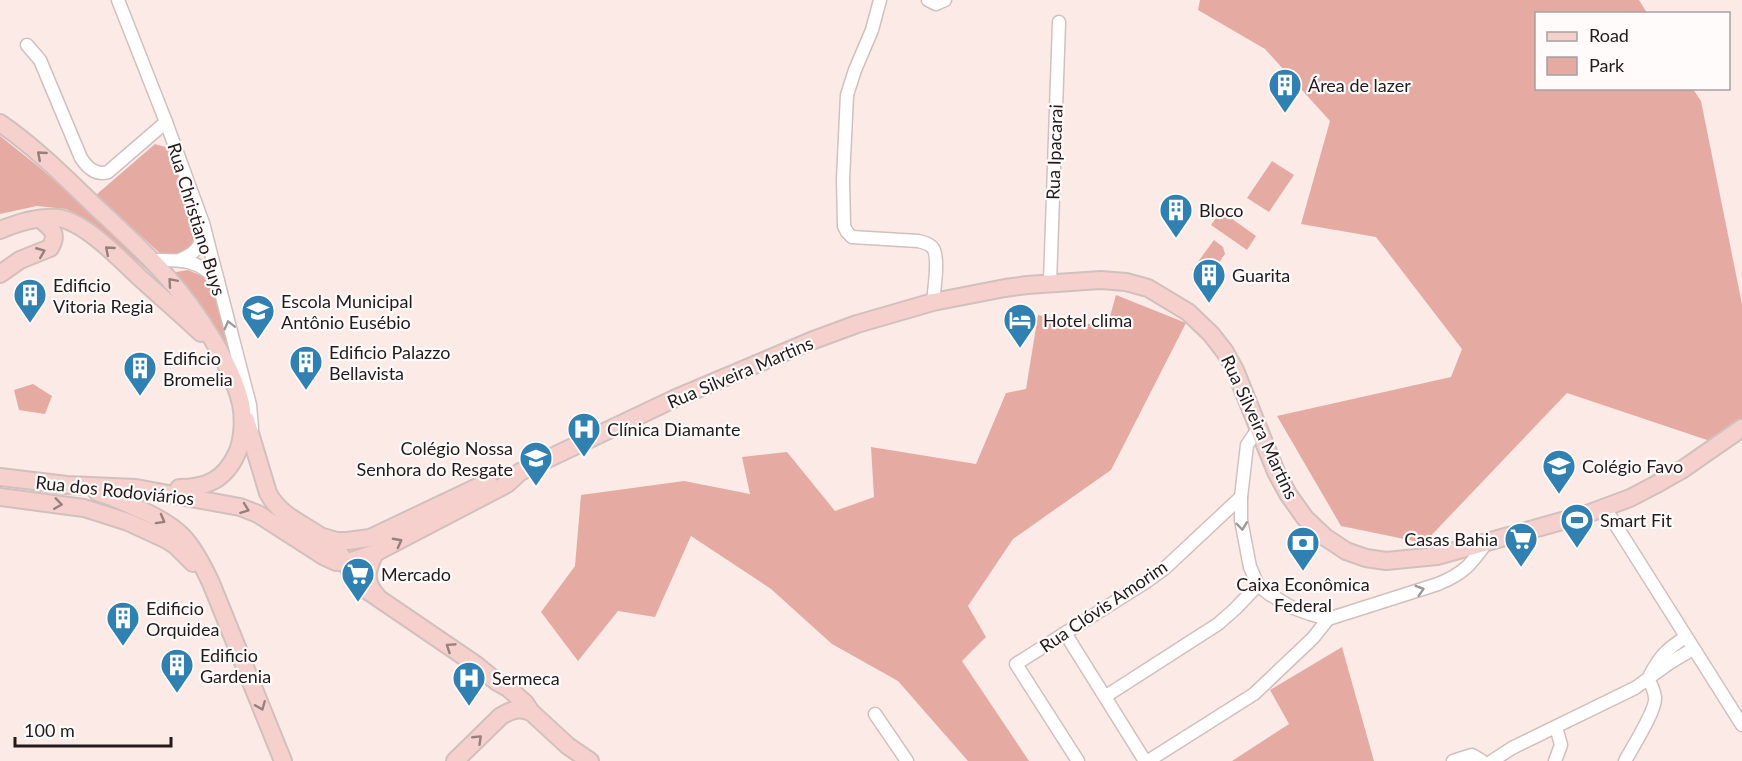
<svg xmlns="http://www.w3.org/2000/svg" width="1742" height="761" viewBox="0 0 1742 761" font-family="Lato,sans-serif">
<style>
.green{fill:#e5aba2}
.lines{fill:none;stroke-linecap:round;stroke-linejoin:round}
.street-casing{stroke:#d1c0bd;stroke-width:15}
.secondary-casing{stroke:#d1c0bd;stroke-width:20}
.street{stroke:#fff;stroke-width:12}
.secondary{stroke:#f6d0cc;stroke-width:16}
.oneway{stroke:#977f7c}
.oneway2{stroke:#9c9898}
.labels{text-anchor:middle;dominant-baseline:central;stroke-width:4.5;stroke-linejoin:round;paint-order:stroke}
.poi-label{font-size:18px;fill:#221b1a;stroke:#fffbfb;text-anchor:start}
.street-label{font-size:18px;fill:#221b1a;stroke:#fffbfb}
</style>
<rect width="100%" height="100%" fill="#fceae7"/>
<g class="green">
<polygon points="1200,0 1639,0 1647,13 1536,14 1536,88 1693,89 1701,101 1742,304 1742,425 1716,443 1567,393 1424,543 1341,526 1277,416 1451,377 1462,349 1376,237 1301,224 1330,121 1265,49 1198,10"/>
<polygon points="0,136 39,167 85,207 166,287 120,246 78,215 66,209 37,206 0,214"/>
<polygon points="155,144 169,148 197,234 196,245 183,256 164,257 96,195"/>
<polygon points="1272,161 1294,175 1269,212 1247,198"/>
<polygon points="1221,211 1256,236 1247,250 1211,225"/>
<polygon points="1214,240 1223,247 1225,254 1208,278 1205,279 1192,270"/>
<polygon points="188,270 202,276 213,287 237,374 170,273"/>
<polygon points="1116,295 1186,323 1111,470 1013,539 968,606 986,637 962,661 1029,761 968,761 898,681 832,644 771,589 691,536 655,617 618,611 578,661 541,612 575,566 581,495 684,481 750,494 742,457 787,452 835,511 874,497 871,447 976,464 1006,393 1026,389 1038,315 1107,327"/>
<polygon points="33,384 52,396 45,414 19,410 14,390"/>
<polygon points="1342,647 1374,761 1232,761 1289,724 1270,690"/>
</g>
<g class="lines">
<g class="street-casing">
<g id="street">
<polyline points="118,0 166,122 203,223 250,405 252,428"/>
<path d="M880,0l-8,30 -17,40 -8,25 -4,84 1,47 3,6 5,5 66,4c5,1 10,2 14,6 8,8 2,43 1,55"/>
<polyline points="928,0 936,4 945,0"/>
<path d="M27,45l13,15 41,98c6,9 14,18 27,14l58,-50"/>
<path d="M151,260c30,0 44,-2 67,20"/>
<path d="M179,260c15,-6 23,-13 24,-30"/>
<polyline points="1050,283 1059,22"/>
<polyline points="1258,429 1247,445 1241,497 1241,520 1250,567 1258,585 1269,594 1291,607 1310,614 1328,619"/>
<polyline points="1605,508 1742,725"/>
<path d="M1328,619l110,-35c27,-11 33,-20 49,-42"/>
<polyline points="1065,633 1145,761"/>
<path d="M1650,675c10,-19 18,-27 36,-38"/>
<polyline points="1106,696 1218,624 1235,609 1258,585"/>
<polyline points="875,714 907,761"/>
<polyline points="1078,761 1016,664 1146,582 1164,569 1241,497"/>
<polyline points="1148,761 1254,694 1313,638 1328,619"/>
<polyline points="1453,761 1472,755 1482,761"/>
<polyline points="1492,761 1512,748 1635,688 1671,662 1693,649"/>
<polyline points="1555,761 1561,745 1556,727"/>
<path d="M1625,761c7,-13 32,-52 30,-64 -1,-7 -4,-13 -7,-18"/>
</g>
</g>
<g class="secondary-casing">
<g id="secondary">
<path d="M0,123c35,24 66,55 96,84 25,23 50,46 72,71 27,30 64,86 73,126 3,14 2,36 -4,49 -12,27 -31,35 -58,35"/>
<path d="M0,230c17,-7 40,-14 58,-12 26,3 63,42 81,59 21,19 42,37 62,56"/>
<path d="M0,274l20,-14 30,-12c9,-15 1,-20 -10,-29"/>
<path d="M246,420l22,73c14,27 44,33 65,53 11,9 16,27 26,39l116,79 22,18 11,6 17,15 6,9 37,34 22,15"/>
<polyline points="0,477 67,485 136,488 240,507 258,514 325,557 336,562 351,561 375,553 507,484 520,472 676,398 811,341 857,324 933,302 1005,288 1027,285 1101,280 1126,282 1148,288 1188,312 1211,334 1225,352 1235,370 1276,472 1288,494 1305,518 1325,537 1346,551 1366,558 1386,561 1437,556 1587,514 1630,498 1655,485 1683,469 1742,428"/>
<path d="M97,492c14,4 27,10 40,16 43,19 54,32 74,75l72,178"/>
<polyline points="0,497 84,508 128,522 167,540 176,546 193,563"/>
<polyline points="323,537 337,541 347,541 370,538 488,482"/>
<path d="M375,553c-8,16 -12,28 2,43"/>
<path d="M455,761l46,-45c10,-6 18,-9 30,-4"/>
</g>
</g>
<use href="#street" class="street"/>
<use href="#secondary" class="secondary"/>
</g>
<defs><path id="oneway-chevron" d="M-2-3.5L2.5 0L-2 3.5" fill="none" stroke-width="1.6" stroke-linecap="round" stroke-linejoin="round" transform="scale(1.5)"/></defs>
<g class="oneway">
<use href="#oneway-chevron" transform="translate(41 155) rotate(-139)"/>
<use href="#oneway-chevron" transform="translate(109 250) rotate(-139)"/>
<use href="#oneway-chevron" transform="translate(41 252) rotate(-22)"/>
<use href="#oneway-chevron" transform="translate(172 282) rotate(-131)"/>
<use href="#oneway-chevron" transform="translate(58 504) rotate(8)"/>
<use href="#oneway-chevron" transform="translate(245 509) rotate(20)"/>
<use href="#oneway-chevron" transform="translate(161 520) rotate(29)"/>
<use href="#oneway-chevron" transform="translate(398 542) rotate(-28)"/>
<use href="#oneway-chevron" transform="translate(450 647) rotate(-146)"/>
<use href="#oneway-chevron" transform="translate(261 706) rotate(68)"/>
<use href="#oneway-chevron" transform="translate(478 739) rotate(-44)"/>
</g>
<g class="oneway2">
<use href="#oneway-chevron" transform="translate(229 325) rotate(-104)"/>
<use href="#oneway-chevron" transform="translate(1242 526) rotate(83)"/>
<use href="#oneway-chevron" transform="translate(1420 590) rotate(-17)"/>
</g>
<defs>
<g id="building-pin" transform="scale(1.725)"><path d="M0 17L-7.5 6A9.5 9.5 0 1 1 7.5 6Z" fill="#3081b2" stroke="#fffbfb"/><path d="M-4-6H4V6H1V3H-1V6H-4ZM-2.5-4.3h1.7v1.8h-1.7ZM.8-4.3h1.7v1.8H.8ZM-2.5-1h1.7V.8h-1.7ZM.8-1h1.7V.8H.8Z" fill="#fff"/></g>
<g id="school-pin" transform="scale(1.725)"><path d="M0 17L-7.5 6A9.5 9.5 0 1 1 7.5 6Z" fill="#3081b2" stroke="#fffbfb"/><path d="M0-5L7-2L0 1L-7-2ZM-4 1L0 2.5L4 1V4Q0 6-4 4Z" fill="#fff"/></g>
<g id="hotel-pin" transform="scale(1.725)"><path d="M0 17L-7.5 6A9.5 9.5 0 1 1 7.5 6Z" fill="#3081b2" stroke="#fffbfb"/><path d="M-6-4.5h1.5V1H6V5H4.5V3h-9V5H-6ZM-4 0a1.8 1.8 0 1 1 3.6 0ZM.5 0V-2.5h3Q6-2.5 6 0Z" fill="#fff"/></g>
<g id="hospital-pin" transform="scale(1.725)"><path d="M0 17L-7.5 6A9.5 9.5 0 1 1 7.5 6Z" fill="#3081b2" stroke="#fffbfb"/><path d="M-5-5h3v3.5h4V-5h3V5h-3V1.5h-4V5h-3Z" fill="#fff"/></g>
<g id="stadium-pin" transform="scale(1.725)"><path d="M0 17L-7.5 6A9.5 9.5 0 1 1 7.5 6Z" fill="#3081b2" stroke="#fffbfb"/><path d="M0-5a6.5 5 0 1 0 0 10a6.5 5 0 1 0 0-10ZM-3.5-1.8h7v3.6h-7Z" fill="#fff"/></g>
<g id="supermarket-pin" transform="scale(1.725)"><path d="M0 17L-7.5 6A9.5 9.5 0 1 1 7.5 6Z" fill="#3081b2" stroke="#fffbfb"/><path d="M-6-5.5h2.5l.6 2H6L4.5 2H-2.5L-4.4-4H-6ZM-1.5 3.2a1.3 1.3 0 1 0 .1 0ZM3 3.2a1.3 1.3 0 1 0 .1 0Z" fill="#fff"/></g>
<g id="bank-pin" transform="scale(1.725)"><path d="M0 17L-7.5 6A9.5 9.5 0 1 1 7.5 6Z" fill="#3081b2" stroke="#fffbfb"/><path d="M-6-4H6V4H-6ZM0-2.3a2.3 2.3 0 1 0 0 4.6a2.3 2.3 0 1 0 0-4.6Z" fill="#fff"/></g>
</defs>
<g fill-rule="evenodd">
<use href="#building-pin" x="1285" y="85"/>
<use href="#building-pin" x="1176" y="210"/>
<use href="#building-pin" x="1209" y="275"/>
<use href="#building-pin" x="30" y="295"/>
<use href="#school-pin" x="258" y="311"/>
<use href="#hotel-pin" x="1020" y="320"/>
<use href="#building-pin" x="306" y="362"/>
<use href="#building-pin" x="140" y="368"/>
<use href="#hospital-pin" x="584" y="429"/>
<use href="#school-pin" x="536" y="458"/>
<use href="#school-pin" x="1559" y="466"/>
<use href="#stadium-pin" x="1577" y="520"/>
<use href="#supermarket-pin" x="1521" y="539"/>
<use href="#bank-pin" x="1303" y="543"/>
<use href="#supermarket-pin" x="358" y="574"/>
<use href="#building-pin" x="123" y="618"/>
<use href="#building-pin" x="177" y="665"/>
<use href="#hospital-pin" x="469" y="678"/>
</g>
<g class="labels">
<g class="poi-label">
<text x="1308" y="85">Área de lazer</text>
<text x="1199" y="210">Bloco</text>
<text x="1232" y="275">Guarita</text>
<text x="53" y="285">Edificio<tspan x="53" dy="21">Vitoria Regia</tspan></text>
<text x="281" y="301">Escola Municipal<tspan x="281" dy="21">Antônio Eusébio</tspan></text>
<text x="1043" y="320">Hotel clima</text>
<text x="329" y="352">Edificio Palazzo<tspan x="329" dy="21">Bellavista</tspan></text>
<text x="163" y="358">Edificio<tspan x="163" dy="21">Bromelia</tspan></text>
<text x="607" y="429">Clínica Diamante</text>
<text x="513" y="448" text-anchor="end">Colégio Nossa<tspan x="513" dy="21">Senhora do Resgate</tspan></text>
<text x="1582" y="466">Colégio Favo</text>
<text x="1600" y="520">Smart Fit</text>
<text x="1498" y="539" text-anchor="end">Casas Bahia</text>
<text x="381" y="574">Mercado</text>
<text x="1303" y="584" text-anchor="middle">Caixa Econômica<tspan x="1303" dy="21">Federal</tspan></text>
<text x="146" y="608">Edificio<tspan x="146" dy="21">Orquidea</tspan></text>
<text x="200" y="655">Edificio<tspan x="200" dy="21">Gardenia</tspan></text>
<text x="492" y="678">Sermeca</text>
</g>
<g class="street-label">
<text transform="translate(1054 152) rotate(-88)">Rua Ipacarai</text>
<text transform="translate(197 219) rotate(73)">Rua Christiano Buys</text>
<text transform="translate(740 372) rotate(-23)">Rua Silveira Martins</text>
<text transform="translate(1260 427) rotate(65)">Rua Silveira Martins</text>
<text transform="translate(115 490) rotate(6)">Rua dos Rodoviários</text>
<text transform="translate(1103 606) rotate(-34)">Rua Clóvis Amorim</text>
</g>
</g>
<rect x="1535" y="12" width="195" height="78" fill="#fffbfb" stroke="#a7a1a1" stroke-width="1.5"/>
<rect x="1547" y="32" width="30" height="9" fill="#f6d0cc" stroke="#a7a1a1" stroke-width="1.5"/>
<text x="1589" y="42" font-size="18" fill="#221b1a">Road</text>
<rect x="1547" y="57" width="30" height="18" fill="#e5aba2" stroke="#a7a1a1" stroke-width="1.5"/>
<text x="1589" y="72" font-size="18" fill="#221b1a">Park</text>
<path d="M15 737v9h156v-9" fill="none" stroke="#221b1a" stroke-width="3"/>
<text x="24" y="737" font-size="18" fill="#221b1a" stroke="#fffbfb" stroke-width="4.5" paint-order="stroke">100 m</text>
</svg>
